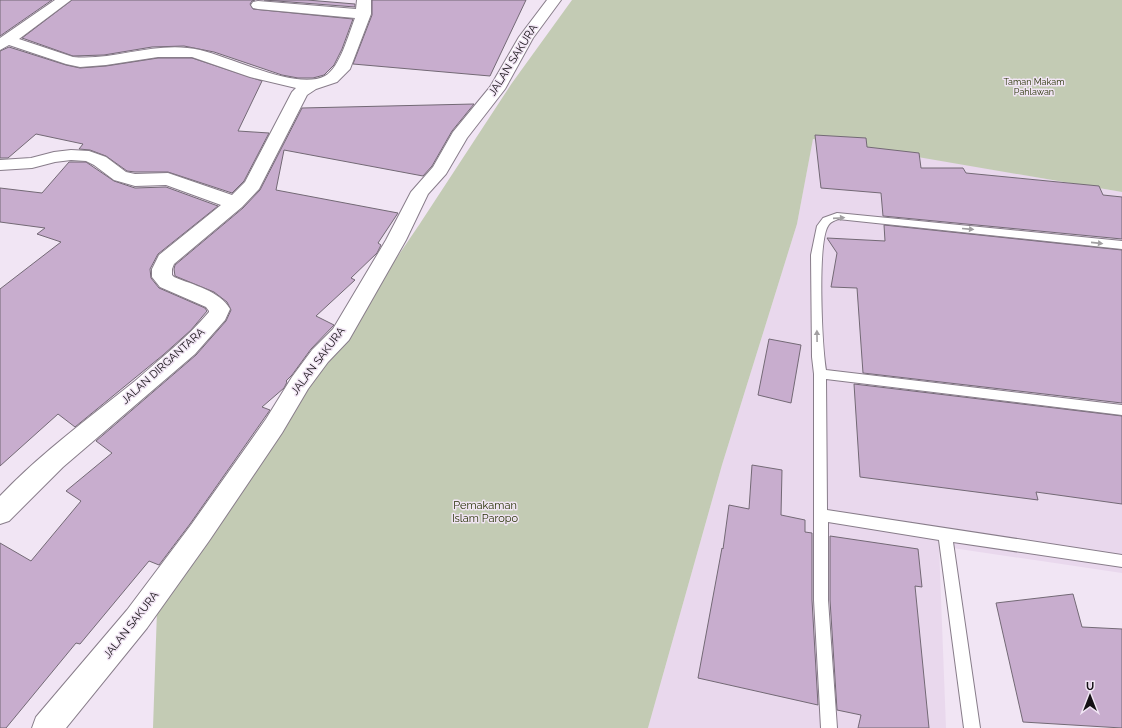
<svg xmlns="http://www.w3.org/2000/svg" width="1122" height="728" viewBox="0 0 1122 728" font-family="Raleway,sans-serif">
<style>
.built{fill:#e9d8ed}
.green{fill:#c3cbb4}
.building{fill:#c8adce;stroke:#736975}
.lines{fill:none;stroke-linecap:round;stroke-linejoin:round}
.service-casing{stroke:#887d8a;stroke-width:2}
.minor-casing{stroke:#887d8a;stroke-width:2}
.service{fill:#fff;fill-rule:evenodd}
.minor{fill:#fff;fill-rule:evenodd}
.oneway{fill:#a19fa1}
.labels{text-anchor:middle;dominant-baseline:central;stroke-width:3;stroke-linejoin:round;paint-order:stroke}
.far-park-label{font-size:9px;fill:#263104;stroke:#f1e5f4}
.street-label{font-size:11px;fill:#141014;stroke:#f1e5f4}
.park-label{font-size:11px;fill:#263104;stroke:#f1e5f4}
</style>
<rect width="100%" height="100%" fill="#f1e5f4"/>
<polygon class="built" points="813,138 1122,192 1122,573 939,546 946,728 648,728 722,465 797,224"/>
<polygon class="green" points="572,0 1122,0 1122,192 813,139 797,224 722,465 648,728 153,728 157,610 419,225 512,83"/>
<g class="building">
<polygon points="0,0 52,0 0,36"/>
<polygon points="72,0 255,0 252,1 250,4 253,9 353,19 342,49 334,65 324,75 313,78 298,78 282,75 214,52 184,46 152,47 104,55 73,56 22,38"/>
<polygon points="264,0 307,0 355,4 355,7"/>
<polygon points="372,0 526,0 490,76 353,64 372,15"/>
<polygon points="9,47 66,65 80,68 106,66 158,58 192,58 262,81 238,131 269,133 244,181 232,193 168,172 135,172 127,171 106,156 90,150 79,149 83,144 36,134 8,158 0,158 0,51"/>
<polygon points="474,104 452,131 432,166 423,176 284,150 276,190 398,213 378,243 381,245 377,253 351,278 355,280 316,316 334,325 311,349 292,375 286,381 287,382 284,388 262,407 270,410 190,524 159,565 149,561 80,644 76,643 6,728 0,728 0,543 31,561 81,501 66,491 112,453 96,441 196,355 226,321 231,310 227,302 214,292 175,276 174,269 175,265 243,208 260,190 302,108"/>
<polygon points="815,135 866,138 867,147 919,153 921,168 963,168 966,173 1099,186 1103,195 1122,197 1122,239 883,216 881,193 821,188"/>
<polygon points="69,162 86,162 114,181 135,188 166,187 218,206 158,254 150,269 151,278 159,288 205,308 207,311 191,330 163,355 75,427 58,414 0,466 0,289 61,242 37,234 45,228 0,222 0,188 42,193"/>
<polygon points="884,225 1122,250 1122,403 863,373 857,288 831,287 837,253 827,238 885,241"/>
<polygon points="769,339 801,345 791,403 758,395"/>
<polygon points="854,384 1122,416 1122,504 1036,492 1038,500 860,477"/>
<polygon points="752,465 782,470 781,515 805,520 805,532 812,533 812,600 818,705 698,678 722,548 723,549 729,505 749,509"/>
<polygon points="830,536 918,549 922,587 915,586 929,728 858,728 861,715 837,710 830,600"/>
<polygon points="1073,594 1082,627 1122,629 1122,728 1023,722 996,603"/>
</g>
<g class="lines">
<g class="service-casing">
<path id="service" d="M837,213l285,28v8l-284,-30c-4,2 -8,3 -10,7 -11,18 -6,119 -2,144l296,35v10l-296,-36 1,131 295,45v12l-169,-25 27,186h-16l-25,-188 -111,-18v78l9,128h-16l-7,-128v-226l-2,-17 -1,-102 6,-29 6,-8z"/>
</g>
<g class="minor-casing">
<g id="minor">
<path d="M55,0h16l-52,39 54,18c42,4 84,-17 127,-7 31,7 97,41 125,26 15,-8 24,-43 30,-58l-97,-9 -5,-1 -2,-3 2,-3 5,-1 98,8 1,-9h14v14l-21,55 -13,13 -21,7 -9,6 -48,94 -17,18 -68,57 -2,5v6l2,2c19,8 46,14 56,32l-5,11 -30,34 -132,113 -54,54 -9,3v-28c41,-43 89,-78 135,-115 25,-22 52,-43 74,-69v-1l-3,-4 -46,-20 -8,-10v-8l7,-14 62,-50 -55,-20 -31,1 -21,-6 -20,-15 -8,-4 -15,-1 -16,2 -23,6 -32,2v-10l31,-2 23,-6 17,-2 18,1 17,6 20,15 9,2 33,-1 64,22 13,-13 47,-90 4,-4 -46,-11 -58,-20h-34l-52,8 -26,2 -14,-3 -57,-19 -9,5v-12z"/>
<polygon points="547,0 561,0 533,38 505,89 467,138 446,174 428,194 406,240 349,340 328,362 308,389 282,433 209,541 147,628 66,728 32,728 36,717 127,610 191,525 266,419 292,377 312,350 333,329 386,240 411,192 433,167 453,132 490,87 519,37"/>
</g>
</g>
<use href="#service" class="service"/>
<use href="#minor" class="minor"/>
</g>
<defs><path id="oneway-solid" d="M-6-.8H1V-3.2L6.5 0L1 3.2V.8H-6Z"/></defs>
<g class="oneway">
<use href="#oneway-solid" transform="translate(839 218) rotate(-4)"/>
<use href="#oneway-solid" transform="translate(968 229) rotate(5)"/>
<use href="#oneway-solid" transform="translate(1097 243) rotate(6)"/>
<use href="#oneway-solid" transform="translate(817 336) rotate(-91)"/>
</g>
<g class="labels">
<g class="far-park-label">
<text x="1034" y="82">Taman Makam<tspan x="1034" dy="10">Pahlawan</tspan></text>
</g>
<g class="street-label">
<text transform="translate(513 60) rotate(-58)">JALAN SAKURA</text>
<text transform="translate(318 361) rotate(-53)">JALAN SAKURA</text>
<text transform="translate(163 366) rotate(-42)">JALAN DIRGANTARA</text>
<text transform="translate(131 625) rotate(-52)">JALAN SAKURA</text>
</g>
<g class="park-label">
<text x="485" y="505">Pemakaman<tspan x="485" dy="13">Islam Paropo</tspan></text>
</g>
</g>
<g transform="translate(1090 696)" stroke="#f1e5f4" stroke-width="3" paint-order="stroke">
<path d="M0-3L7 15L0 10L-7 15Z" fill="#141014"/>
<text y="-6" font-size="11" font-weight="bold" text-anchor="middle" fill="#141014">U</text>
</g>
</svg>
